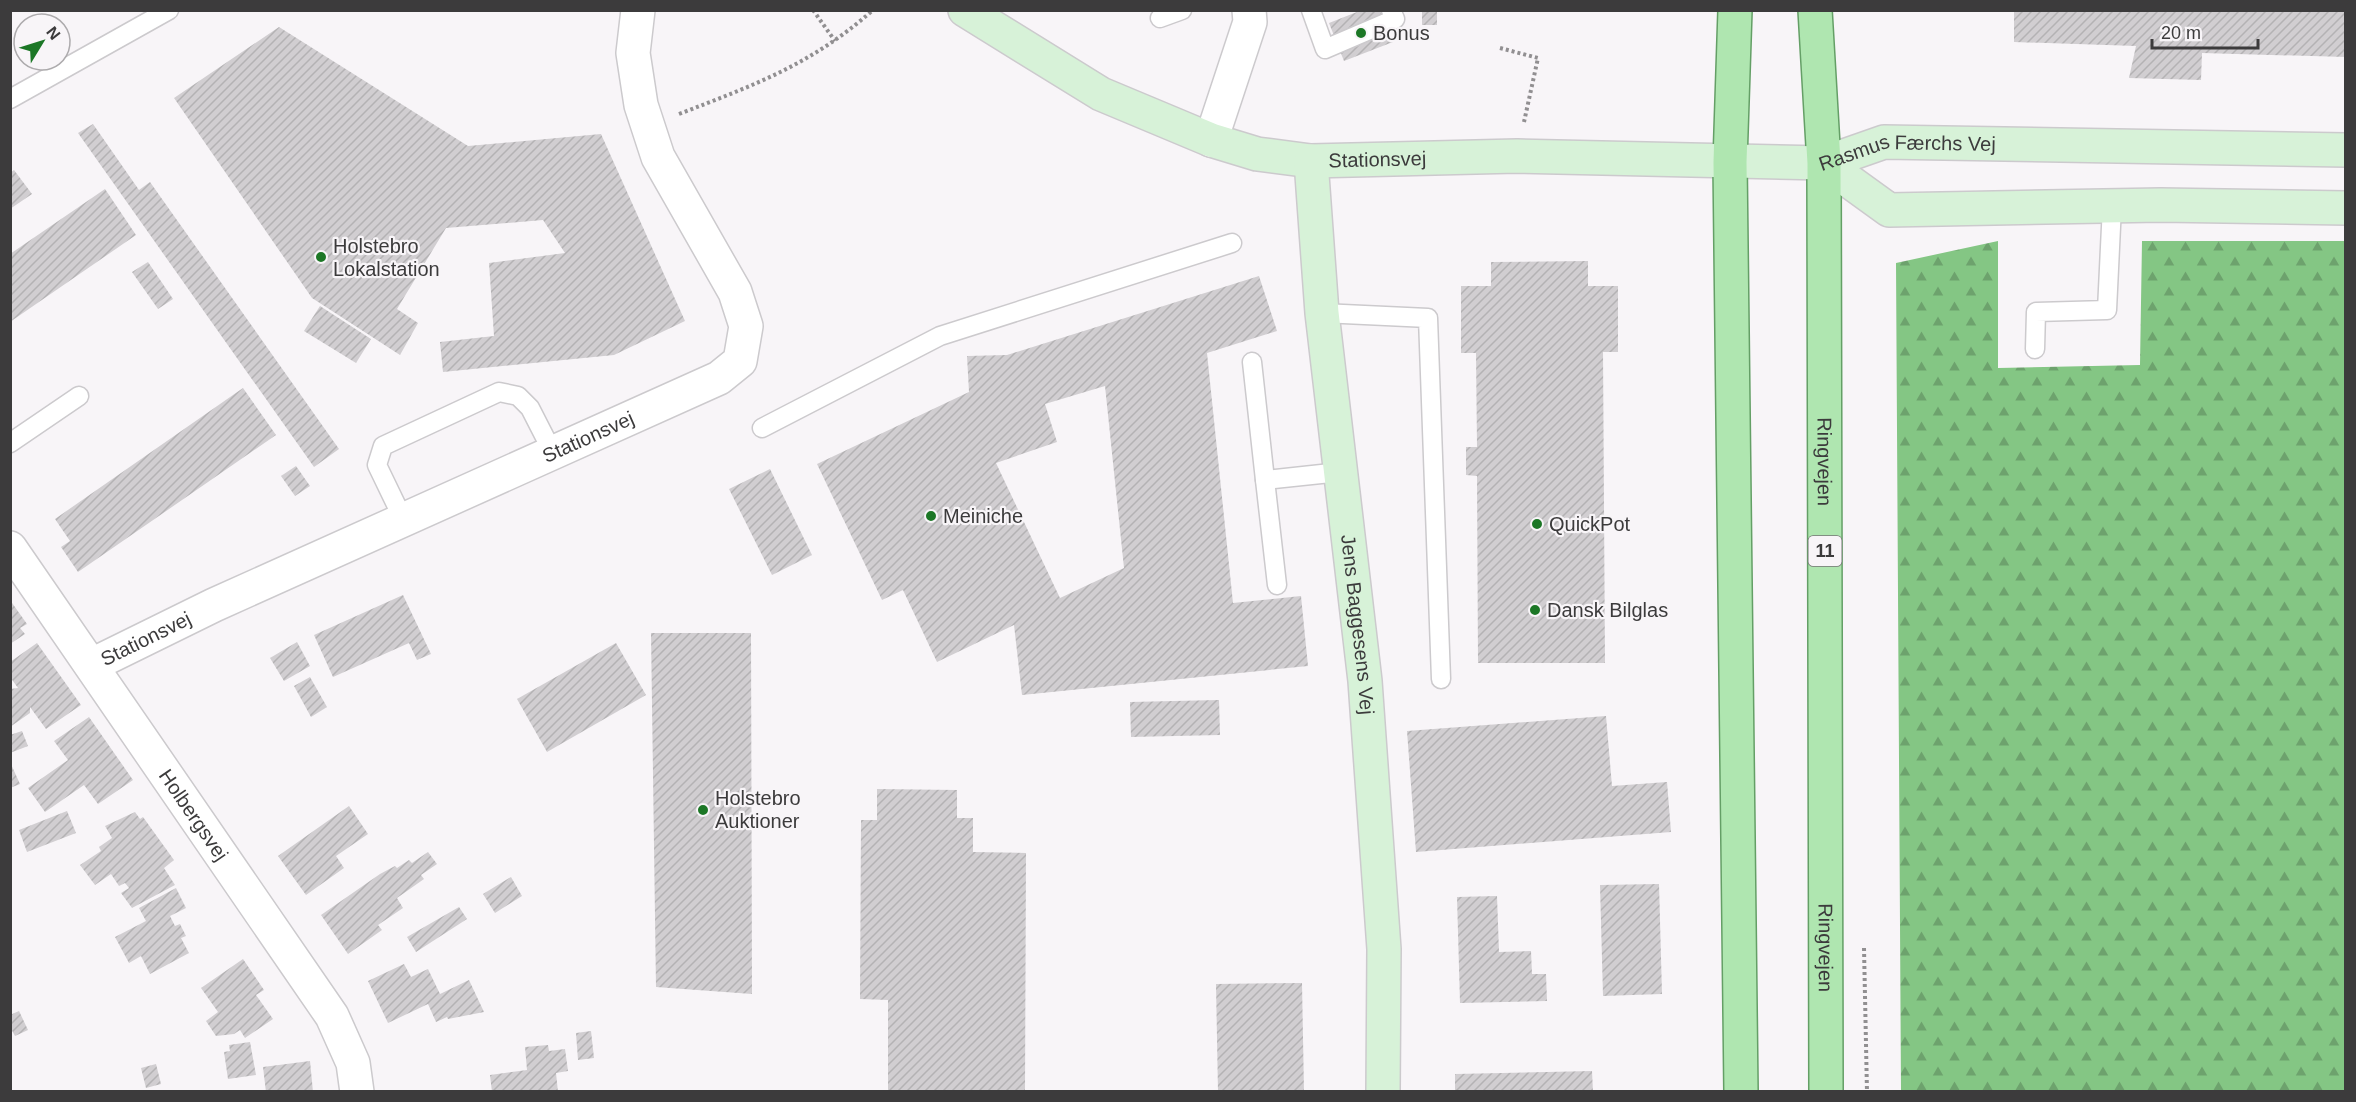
<svg xmlns="http://www.w3.org/2000/svg" width="2356" height="1102" viewBox="0 0 2356 1102" font-family="Helvetica,sans-serif">
<style>
.forest{fill:url(#forest-firs)}
.building{fill:url(#building-hatch);fill-rule:evenodd}
.lines{fill:none;stroke-linecap:round;stroke-linejoin:round}
.lane-casing{stroke:#cccacd;stroke-width:21}
.street-casing{stroke:#cccacd;stroke-width:36}
.secondary-casing{stroke:#cccacd;stroke-width:36}
.primary-casing{stroke:#649f66;stroke-width:36}
.path{stroke:#918f91;stroke-width:4;stroke-dasharray:3 3;stroke-linecap:butt}
.lane{stroke:#fff;stroke-width:18}
.street{stroke:#fff;stroke-width:33}
.secondary{stroke:#d7f2d8;stroke-width:33}
.primary{stroke:#afe6b0;stroke-width:33}
.poi-dot{fill:#1c7726;stroke:#f8f5f8;stroke-width:2}
.labels{text-anchor:middle;dominant-baseline:central;stroke-width:4.5;stroke-linejoin:round;paint-order:stroke}
.shield{fill:#f8f5f8;stroke:#747374;stroke-width:1.5}
.shield-label{font-size:18px;font-weight:bold;fill:#3c3b3c}
.poi-label{font-size:20px;fill:#3c3b3c;stroke:#f8f5f8;text-anchor:start}
.street-label{font-size:20px;fill:#3c3b3c;stroke:#f8f5f8}
</style>
<defs>
<pattern id="forest-firs" width="22" height="20" patternUnits="userSpaceOnUse" patternTransform="scale(1.5)"><rect width="22" height="20" fill="#84c684"/><path d="M5 1l3.5 6h-7zM16 11l3.5 6h-7z" fill="#6da26d"/></pattern>
<pattern id="building-hatch" width="6" height="6" patternUnits="userSpaceOnUse" patternTransform="scale(1.5)"><rect width="6" height="6" fill="#d1ced1"/><path d="M-1 1l2-2M0 6l6-6M5 7l2-2" fill="none" stroke="#b4b2b4"/></pattern>
</defs>
<rect width="100%" height="100%" fill="#f8f5f8"/>
<polygon class="forest" points="1998,241 1998,368 2140,365 2142,241 2345,241 2345,1091 1901,1091 1896,263"/>
<g class="building">
<polygon points="1362,10 1380,10 1393,42 1344,61 1329,23"/>
<rect x="1422" y="10" width="15" height="15"/>
<polygon points="2014,10 2346,10 2346,57 2202,53 2201,80 2129,78 2136,46 2014,42"/>
<polygon points="279,27 468,146 601,134 685,321 614,355 443,372 440,342 494,336 489,263 565,253 543,220 446,228 397,309 418,323 400,355 312,298 174,98"/>
<polygon points="93,124 139,190 150,182 339,449 314,467 78,133"/>
<polygon points="14,170 32,194 10,209 10,173"/>
<polygon points="105,189 136,235 10,322 10,254"/>
<polygon points="1588,261 1588,286 1618,286 1618,352 1603,352 1605,663 1478,663 1477,476 1466,475 1466,447 1477,447 1476,353 1461,353 1461,286 1491,286 1491,262"/>
<polygon points="148,262 173,299 158,309 132,272"/>
<path d="M1259,276l18,55 -70,22 26,250 68,-7 7,70 -286,29 -8,-70 -77,37 -34,-72 -21,10 -65,-136 152,-72 -2,-36 40,-1zM1105,386l19,182 -64,30 -64,-135 61,-21 -12,-38z"/>
<polygon points="320,306 371,339 356,363 304,331"/>
<polygon points="243,388 276,435 78,572 61,547 70,541 55,519"/>
<polygon points="296,466 310,486 295,496 281,476"/>
<polygon points="770,469 812,555 772,575 729,489"/>
<polygon points="403,595 431,654 417,660 409,643 333,677 314,635"/>
<polygon points="10,600 27,624 20,628 25,634 10,644"/>
<polygon points="651,633 751,633 752,994 656,987"/>
<polygon points="297,642 310,666 284,681 270,658"/>
<polygon points="37,643 81,705 46,729 30,707 30,713 10,727 10,689 18,688 10,677 10,662"/>
<polygon points="616,643 646,695 547,752 517,699"/>
<polygon points="310,677 327,707 311,717 294,686"/>
<polygon points="1219,700 1220,735 1131,737 1130,702"/>
<polygon points="1606,716 1612,786 1667,782 1671,832 1416,852 1407,731"/>
<polygon points="89,717 133,780 98,804 84,785 45,812 28,788 68,760 54,741"/>
<polygon points="22,731 28,746 10,753 10,735"/>
<polygon points="10,762 20,784 10,788"/>
<polygon points="877,789 957,790 957,818 973,818 973,852 1026,853 1025,1092 888,1092 888,1000 860,999 861,820 877,820"/>
<polygon points="349,806 368,834 336,856 344,868 306,895 278,856"/>
<polygon points="67,811 76,833 27,852 19,830"/>
<polygon points="135,812 140,819 143,817 174,860 164,868 175,885 132,908 121,893 129,888 125,883 119,886 111,874 95,885 80,865 101,851 99,847 112,838 105,826"/>
<polygon points="428,852 437,864 421,875 424,879 397,898 403,908 378,925 382,930 348,954 321,915 380,874 395,866 397,868 409,860 412,863"/>
<polygon points="511,877 522,896 495,913 483,894"/>
<polygon points="1659,884 1662,994 1603,996 1600,885"/>
<polygon points="176,888 186,908 170,916 175,926 180,924 186,936 181,938 189,953 150,974 141,956 129,963 115,937 146,921 139,908"/>
<polygon points="1497,896 1499,952 1531,951 1532,974 1546,974 1547,1001 1460,1003 1457,897"/>
<polygon points="459,907 467,919 416,952 407,937"/>
<polygon points="243,959 264,990 256,995 273,1019 245,1038 240,1030 234,1034 216,1036 206,1021 218,1012 201,988"/>
<polygon points="404,964 411,977 428,969 440,994 469,980 484,1012 448,1019 447,1017 436,1022 428,1004 388,1023 368,981"/>
<polygon points="1302,983 1304,1092 1218,1092 1216,984"/>
<polygon points="19,1011 28,1030 15,1036 10,1027 10,1015"/>
<polygon points="591,1031 594,1058 578,1060 576,1033"/>
<polygon points="250,1042 256,1075 228,1079 224,1052 230,1051 229,1045"/>
<polygon points="548,1045 549,1051 565,1049 568,1071 556,1073 558,1092 492,1092 490,1075 527,1070 525,1047"/>
<polygon points="310,1061 313,1092 266,1092 263,1067"/>
<polygon points="156,1064 161,1084 146,1088 141,1068"/>
<polygon points="1592,1071 1593,1092 1455,1092 1455,1074"/>
</g>
<g class="lines">
<g class="lane-casing">
<g id="lane">
<polyline points="1311,10 1325,49 1395,19 1391,10"/>
<polyline points="1160,18 1182,10"/>
<polyline points="10,99 169,10"/>
<polyline points="1322,313 1428,318 1441,679"/>
<polyline points="2035,349 2036,312 2107,310 2112,206"/>
<polyline points="1252,362 1265,480 1340,472"/>
<polyline points="762,428 940,336 1232,243"/>
<polyline points="10,443 79,396"/>
<polyline points="1265,480 1277,585"/>
<polyline points="404,521 377,465 383,446 499,392 518,396 530,408 553,453"/>
</g>
</g>
<g class="street-casing">
<g id="street">
<polyline points="1211,140 1250,22 1249,10"/>
<path id="s1" d="M10,548l322,468 21,47 4,29"/>
<path id="s2" d="M92,665l122,-60 505,-227 21,-17 6,-35 -11,-34 -77,-135 -17,-52 -8,-52 5,-43"/>
</g>
</g>
<g class="secondary-casing">
<g id="secondary">
<path id="s3" d="M965,10l136,84 110,46 46,14 54,7 206,-5 307,7 60,-21 462,8"/>
<path id="s4" d="M1311,161l11,152 43,368 19,268 -1,143"/>
<polyline points="1824,163 1889,210 2161,205 2346,208"/>
</g>
</g>
<g class="primary-casing">
<g id="primary">
<polyline points="1735,10 1730,162 1741,1092"/>
<path id="s5" d="M1815,10l9,153 2,929"/>
</g>
</g>
<g class="path">
<polyline points="813,10 835,41"/>
<polyline points="1500,48 1538,58 1524,122"/>
<path d="M679,114c75,-29 132,-49 194,-104"/>
<polyline points="1864,948 1867,1092"/>
</g>
<use href="#lane" class="lane"/>
<use href="#street" class="street"/>
<use href="#secondary" class="secondary"/>
<use href="#primary" class="primary"/>
</g>
<g class="poi-dot">
<circle cx="1361" cy="33" r="6"/>
<circle cx="321" cy="257" r="6"/>
<circle cx="931" cy="516" r="6"/>
<circle cx="1537" cy="524" r="6"/>
<circle cx="1535" cy="610" r="6"/>
<circle cx="703" cy="810" r="6"/>
</g>
<g class="labels">
<rect class="shield" x="1808.5" y="536" width="33" height="30" rx="4.5"/>
<g class="shield-label">
<text x="1825" y="551">11</text>
</g>
<g class="poi-label">
<text x="1373" y="33">Bonus</text>
<text x="333" y="246">Holstebro<tspan x="333" dy="23">Lokalstation</tspan></text>
<text x="943" y="516">Meiniche</text>
<text x="1549" y="524">QuickPot</text>
<text x="1547" y="610">Dansk Bilglas</text>
<text x="715" y="798">Holstebro<tspan x="715" dy="23">Auktioner</tspan></text>
</g>
<g class="street-label">
<text stroke="none"><textPath href="#s3" startOffset="980">Rasmus Færchs Vej</textPath></text>
<text stroke="none"><textPath href="#s3" startOffset="448">Stationsvej</textPath></text>
<text stroke="none"><textPath href="#s2" startOffset="546">Stationsvej</textPath></text>
<text stroke="none"><textPath href="#s5" startOffset="452">Ringvejen</textPath></text>
<text stroke="none"><textPath href="#s4" startOffset="466">Jens Baggesens Vej</textPath></text>
<text stroke="none"><textPath href="#s2" startOffset="60">Stationsvej</textPath></text>
<text stroke="none"><textPath href="#s1" startOffset="324">Holbergsvej</textPath></text>
<text stroke="none"><textPath href="#s5" startOffset="938">Ringvejen</textPath></text>
</g>
</g>
<rect width="2356" height="1102" fill="none" stroke="#3c3b3c" stroke-width="24"/>
<g transform="translate(42 42) rotate(52)"><circle r="28" fill="#f8f5f8" stroke="#adabad" stroke-width="1.5"/>
<path d="M0-4.5L10 22L0 15L-10 22Z" fill="#1c7726"/>
<text y="-9" font-size="16" font-weight="bold" text-anchor="middle" fill="#3c3b3c">N</text>
</g>
<path d="M2152 39v9h106v-9" fill="none" stroke="#3c3b3c" stroke-width="3"/>
<text x="2161" y="39" font-size="18" fill="#3c3b3c" stroke="#f8f5f8" stroke-width="4.5" paint-order="stroke">20 m</text>
</svg>
